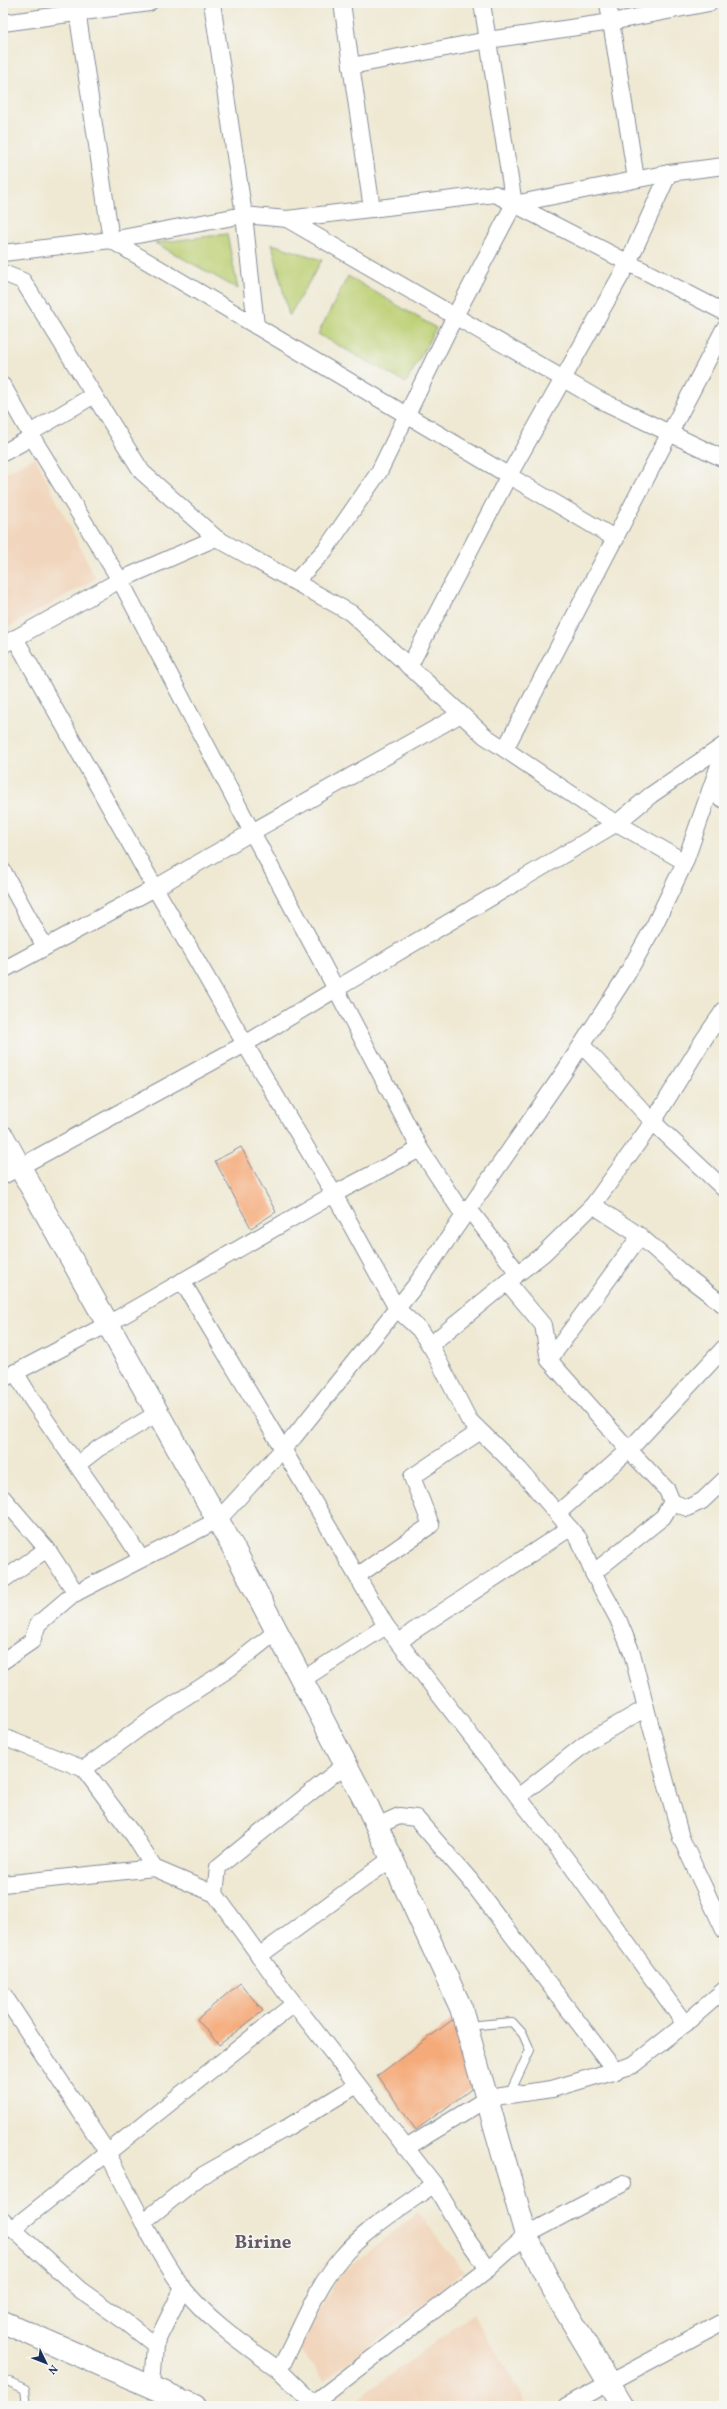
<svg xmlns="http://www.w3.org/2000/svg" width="727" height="2409" viewBox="0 0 727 2409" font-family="Vollkorn,serif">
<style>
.built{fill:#f1d5bc}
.green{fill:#bbcf72;stroke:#6b7f68}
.building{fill:#f5aa79}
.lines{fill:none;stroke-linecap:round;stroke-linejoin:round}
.lane-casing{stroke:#858c98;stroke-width:10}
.street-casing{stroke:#858c98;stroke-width:18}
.primary-casing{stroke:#858c98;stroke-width:24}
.lane{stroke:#fff;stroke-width:8}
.street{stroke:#fff;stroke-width:16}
.primary{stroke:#fff;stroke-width:22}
.labels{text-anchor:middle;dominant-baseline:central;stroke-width:3;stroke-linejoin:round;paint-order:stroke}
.district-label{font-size:19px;font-weight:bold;fill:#675a67;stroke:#f6f6f2}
</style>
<rect width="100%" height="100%" fill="#f6f6f2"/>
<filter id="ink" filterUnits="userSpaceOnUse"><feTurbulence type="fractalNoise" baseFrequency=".025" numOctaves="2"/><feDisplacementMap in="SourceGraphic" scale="8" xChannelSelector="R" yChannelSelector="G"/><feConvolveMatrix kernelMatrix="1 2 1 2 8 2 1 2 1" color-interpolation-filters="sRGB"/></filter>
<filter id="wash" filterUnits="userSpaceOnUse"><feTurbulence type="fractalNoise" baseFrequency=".012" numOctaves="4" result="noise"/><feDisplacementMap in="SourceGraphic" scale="16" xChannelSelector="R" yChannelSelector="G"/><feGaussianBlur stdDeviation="0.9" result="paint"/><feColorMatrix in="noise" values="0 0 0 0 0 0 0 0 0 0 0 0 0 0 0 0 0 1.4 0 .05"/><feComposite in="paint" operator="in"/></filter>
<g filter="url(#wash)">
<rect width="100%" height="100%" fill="#efe9d3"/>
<g class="built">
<polygon points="35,457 96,579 3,630 3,474"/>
<polygon points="418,2212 464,2272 324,2381 298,2347 340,2274"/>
<polygon points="473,2313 528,2406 367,2406 360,2398"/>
</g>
<g class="green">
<polygon points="227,234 238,289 155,243"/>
<polygon points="272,244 322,260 289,316"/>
<polygon points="348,276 436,328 406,383 318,334"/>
</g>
<g id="blocks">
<g class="building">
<polygon points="241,1147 276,1212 251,1228 215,1161"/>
<polygon points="240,1983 263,2011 219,2045 197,2019"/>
<polygon points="455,2018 481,2082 416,2130 377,2076"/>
</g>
</g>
</g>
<g filter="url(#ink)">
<use href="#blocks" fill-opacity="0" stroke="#858c98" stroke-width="1"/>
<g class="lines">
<g class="lane-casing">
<g id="lane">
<polyline points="467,2026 512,2022 523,2034 530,2050 509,2095"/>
<polyline points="3,2379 25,2389 27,2406"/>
</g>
</g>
<g class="street-casing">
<g id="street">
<polyline points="76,3 111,240 616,539"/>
<polyline points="212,3 244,215 256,326"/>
<polyline points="342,3 372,209"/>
<polyline points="608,3 636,179"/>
<polyline points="3,23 149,3"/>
<polyline points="351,66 488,40 611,22 709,3"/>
<polyline points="514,204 724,312"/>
<polyline points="287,219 598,399 724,459"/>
<polyline points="3,253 111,240 244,215 287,219 495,194 514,204 669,173 724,166"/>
<polyline points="3,273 23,281 142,472 216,538 351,613 485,736 601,814 685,862"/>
<polyline points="3,386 32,437"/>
<polyline points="30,433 94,395"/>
<polyline points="3,453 32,437 120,580 3,645"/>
<polyline points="216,538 120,580 252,832 461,714"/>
<polyline points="295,582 325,550 379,472 455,316 514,204 482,3"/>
<polyline points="409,667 509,475 628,263 669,173"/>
<polyline points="505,749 724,329"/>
<polyline points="710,791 724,800"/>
<polyline points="3,871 45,947"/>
<polyline points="3,970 155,888 15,638"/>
<polyline points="724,1010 704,1039 653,1122 724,1189"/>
<polyline points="582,1045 653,1122 593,1205"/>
<polyline points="420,1149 336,989 245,1044 155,888 252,832 336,989 617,823 651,795 724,745"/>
<polyline points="3,1176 245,1044 334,1194 108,1324 3,1379"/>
<polyline points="469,1209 518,1273"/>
<polyline points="464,1216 420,1149 334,1194 397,1309 419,1329 433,1350 469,1420 520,1470 579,1539 593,1573 618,1619 632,1653 646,1708"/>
<polyline points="182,1281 283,1449 386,1626 302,1680"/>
<polyline points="507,1282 543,1254 593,1205 640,1236 682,1273 724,1305"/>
<polyline points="430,1345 507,1282 543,1325 549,1360 629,1450 558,1513"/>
<polyline points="549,1360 640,1236"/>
<polyline points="15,1372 32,1400 77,1465 99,1448 158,1413"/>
<path d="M77,1465c21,32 45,61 64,94"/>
<polyline points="3,1498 47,1549"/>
<polyline points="672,1502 687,1508 702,1501 724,1480"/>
<polyline points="593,1573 663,1517 672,1502 667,1490 629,1450 724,1348"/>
<polyline points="357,1576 431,1525 412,1477 479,1432"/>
<polyline points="3,1580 47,1549 76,1593"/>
<polyline points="386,1626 570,1864 685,2024 633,2065 552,2089 488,2098 406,2148"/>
<polyline points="399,1643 412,1632 570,1528"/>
<polyline points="3,1661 32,1641 38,1624 72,1595 218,1520 294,1437 415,1286 562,1075 626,976 654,926 685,862 724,751"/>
<polyline points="3,1737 84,1769"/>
<polyline points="518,1797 589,1741 646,1708 681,1838 724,1930"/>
<polyline points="377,1826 399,1816 416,1818 470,1880 616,2072"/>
<polyline points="154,1868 134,1836 84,1769 156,1716 229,1669 277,1631"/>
<polyline points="3,1884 154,1868 215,1894 286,1993 434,2184 462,2232 488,2269 526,2235 622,2184"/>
<polyline points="215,1894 218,1867 346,1764"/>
<polyline points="259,1956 392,1858"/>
<polyline points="3,1994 107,2152 143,2222 201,2176 283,2130 357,2085"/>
<polyline points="685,2024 724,1990"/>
<polyline points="3,2220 79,2289 127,2323 155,2345 152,2386"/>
<path d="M143,2222c12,22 24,45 40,66 26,33 62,57 96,82"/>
<polyline points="12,2229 294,2004"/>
<polyline points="155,2345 183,2288"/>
<path d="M313,2403l-34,-33c21,-37 34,-79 62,-112 25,-30 62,-51 93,-74"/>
<polyline points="310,2406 488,2269"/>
<polyline points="566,2406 724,2321"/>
</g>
</g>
<g class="primary-casing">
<g id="primary">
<polyline points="3,1137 234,1549 367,1805 461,2008 526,2235 552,2288 623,2406"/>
<polyline points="3,2322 195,2406"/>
</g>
</g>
<use href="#lane" class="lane"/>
<use href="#street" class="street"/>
<use href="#primary" class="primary"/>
</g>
</g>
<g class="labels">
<g class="district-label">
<text x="263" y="2243">Birine</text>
</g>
</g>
<rect width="727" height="2409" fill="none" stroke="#f6f6f2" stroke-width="16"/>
<g transform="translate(46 2363) rotate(133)" stroke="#f6f6f2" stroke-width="3" paint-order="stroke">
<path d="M0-3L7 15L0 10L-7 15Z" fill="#1b2f5e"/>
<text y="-6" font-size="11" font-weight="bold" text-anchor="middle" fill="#1b2f5e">N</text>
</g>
</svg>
